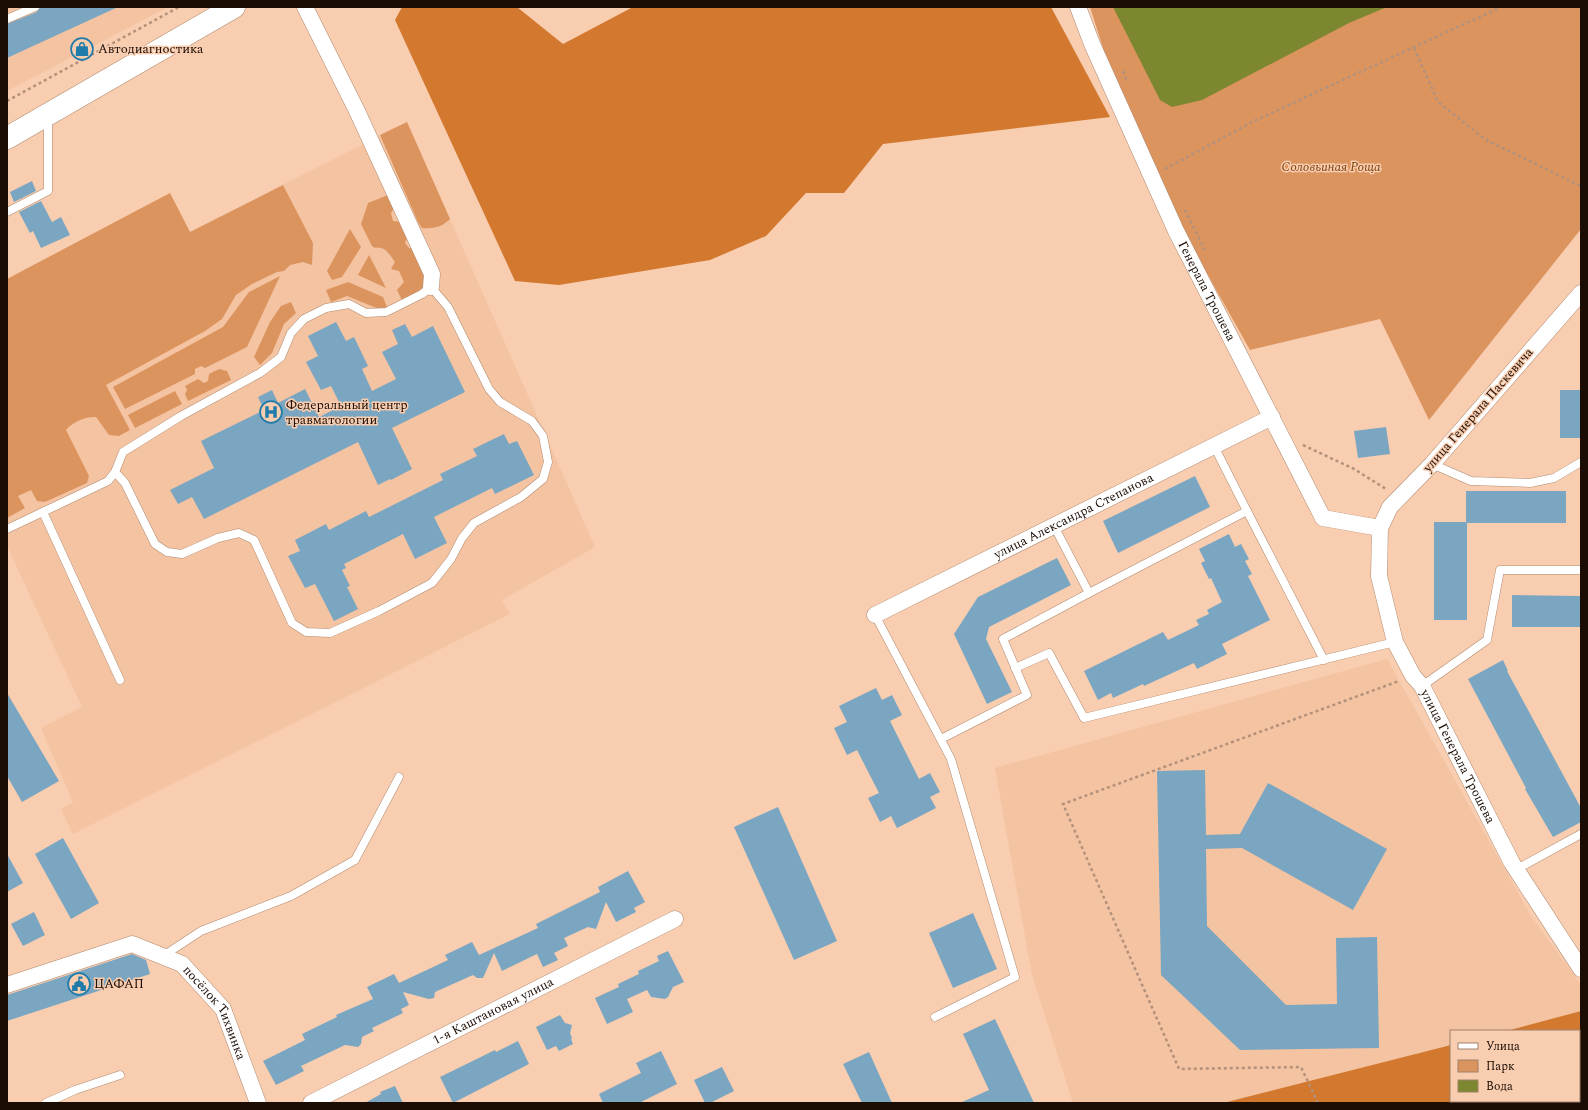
<svg xmlns="http://www.w3.org/2000/svg" width="1588" height="1110" viewBox="0 0 1588 1110" font-family="Spectral,serif">
<style>
.built{fill:#f4c3a1}
.green{fill:#dc945f}
.forest{fill:#d2792f}
.water{fill:#7c872f}
.building{fill:#7aa6c2}
.lines{fill:none;stroke-linecap:round;stroke-linejoin:round}
.service-casing{stroke:#b28a6f;stroke-width:9}
.minor-casing{stroke:#b28a6f;stroke-width:17}
.secondary-casing{stroke:#b28a6f;stroke-width:23}
.path{stroke:#b3917a;stroke-width:2.5;stroke-dasharray:3 3;stroke-linecap:butt}
.service{stroke:#fff;stroke-width:8}
.minor{stroke:#fff;stroke-width:16}
.secondary{stroke:#fff;stroke-width:22}
.labels{text-anchor:middle;dominant-baseline:central;stroke-width:3;stroke-linejoin:round;paint-order:stroke}
.poi-label{font-size:13px;fill:#1c0d04;stroke:#f8cdb0;text-anchor:start}
.park-label{font-size:13px;font-style:italic;fill:#7c410a;stroke:#f8cdb0}
.street-label{font-size:13px;fill:#1c0d04;stroke:#f8cdb0}
</style>
<rect width="100%" height="100%" fill="#f8cdb0"/>
<g class="built">
<polygon points="7,7 168,7 7,91"/>
<polygon points="407,122 595,547 502,600 510,614 73,834 61,809 73,802 41,728 82,707 7,546 7,279 170,193 190,232"/>
<polygon points="1387,659 1531,916 1581,985 1581,1011 1506,1031 1451,1031 1451,1045 1223,1103 1073,1103 1032,975 995,768"/>
</g>
<g class="green">
<polygon points="1090,7 1581,7 1581,229 1429,420 1380,319 1250,350 1132,140"/>
<path d="M407,122l43,97c-8,8 -17,10 -28,9l-4,-6 -38,-87z"/>
<path d="M283,185l30,58 -1,22 -9,-3 -13,3 -6,6 -7,1 -25,12 -16,11 -14,24 -17,12 -99,54 24,45 -11,6 -10,-1 -13,-18c-10,-1 -24,5 -30,13l23,46 -2,7 -42,19 -8,-1 -6,-11 -13,6 7,12 -18,10v-239l163,-86 20,39z"/>
<path d="M388,195l6,13 -3,5 2,8 9,1 5,16 -2,5 4,5 6,1 12,29 -4,10 -21,12 -5,-10 7,-8 -5,-11 -8,-2 4,-7c-4,-5 -7,-12 -14,-14 -4,-1 -5,1 -9,-2l-11,-22 7,-21z"/>
<polygon points="350,229 361,247 342,277 332,280 327,271"/>
<polygon points="369,255 386,288 358,275"/>
<polygon points="280,276 247,347 205,368 201,366 195,369 195,374 125,409 113,387 223,327 249,292"/>
<polygon points="348,282 383,297 387,307 379,309 347,296 331,302 326,290"/>
<polygon points="291,302 296,313 284,324 272,353 260,365 254,357 270,322 281,306"/>
<polygon points="219,369 227,371 231,380 188,401 185,394 187,390 185,386 198,379 204,383 208,381 209,374"/>
<polygon points="175,391 182,404 135,428 128,415"/>
<polygon points="1579,1032 1581,1033 1581,1103 1483,1103 1486,1101 1579,1101"/>
</g>
<g class="forest">
<polygon points="402,7 517,7 563,44 633,7 1051,7 1110,117 883,144 844,193 806,193 766,236 710,260 559,285 515,281 395,20"/>
<polygon points="1581,1011 1581,1033 1579,1031 1506,1031"/>
<polygon points="1451,1045 1451,1101 1486,1101 1483,1103 1223,1103"/>
</g>
<polygon class="water" points="1113,7 1387,7 1349,23 1202,100 1172,107 1160,100"/>
<g class="building">
<polygon points="40,7 118,7 7,58 7,24 37,12"/>
<polygon points="32,181 36,191 14,202 10,192"/>
<polygon points="41,201 52,222 61,217 70,235 41,248 33,231 30,233 19,212"/>
<polygon points="336,322 346,341 354,337 368,366 362,369 372,391 396,379 382,352 398,344 392,330 405,324 412,337 433,326 465,392 392,428 412,469 391,480 390,479 378,485 358,442 204,519 192,497 178,504 170,490 214,468 201,441 264,410 258,397 272,390 278,403 305,389 319,417 341,406 331,386 321,390 306,362 318,356 308,336"/>
<rect x="1560" y="390" width="21" height="48"/>
<polygon points="1386,427 1390,454 1358,458 1354,431"/>
<polygon points="504,434 509,444 517,441 534,475 495,494 492,488 434,517 447,543 415,559 403,534 344,564 346,568 342,570 350,586 347,587 358,609 334,621 315,584 305,588 288,556 300,551 295,540 326,524 329,530 366,511 369,517 443,480 440,474 477,456 473,449"/>
<polygon points="1195,476 1210,507 1118,553 1103,521"/>
<polygon points="1466,491 1566,491 1566,523 1467,523 1467,620 1434,620 1434,522 1466,522"/>
<polygon points="1229,534 1235,547 1241,544 1249,559 1245,561 1252,574 1248,576 1270,620 1222,644 1227,654 1197,669 1194,663 1144,686 1143,684 1113,698 1111,693 1098,700 1084,671 1163,632 1168,640 1199,625 1196,620 1209,614 1207,610 1222,602 1211,578 1209,579 1201,563 1205,561 1199,549"/>
<polygon points="1057,558 1071,585 989,627 986,639 1012,692 987,704 954,634 978,597"/>
<polygon points="1512,595 1581,596 1581,627 1512,627"/>
<polygon points="1503,660 1508,671 1507,671 1581,808 1581,822 1553,837 1525,789 1526,788 1468,679"/>
<polygon points="876,688 882,700 892,695 902,715 890,721 919,779 930,773 940,792 930,797 936,808 897,828 891,816 880,822 868,798 879,793 857,750 847,755 834,728 847,722 839,706"/>
<polygon points="7,693 59,781 22,802 7,776"/>
<polygon points="1205,770 1206,835 1240,834 1268,783 1387,849 1353,910 1242,848 1206,849 1207,926 1286,1005 1337,1004 1336,938 1377,937 1379,1048 1240,1050 1161,975 1157,771"/>
<polygon points="778,807 837,941 794,960 734,827"/>
<polygon points="63,838 99,903 71,919 35,854"/>
<polygon points="7,854 23,883 7,892"/>
<polygon points="628,871 645,902 634,908 636,912 616,922 606,902 596,929 588,927 564,938 568,946 554,953 558,960 543,967 537,954 502,971 494,953 483,978 477,978 473,975 435,992 434,998 429,999 403,992 409,1005 401,1009 403,1013 372,1028 374,1031 362,1037 361,1044 358,1047 345,1045 301,1066 304,1071 276,1085 263,1061 305,1040 302,1034 337,1017 336,1015 373,999 367,987 394,974 399,983 448,960 445,955 472,942 479,955 538,928 536,924 600,892 598,887"/>
<polygon points="34,912 45,935 23,946 11,924"/>
<polygon points="973,913 997,969 953,988 929,933"/>
<polygon points="668,951 684,982 673,987 668,997 665,999 651,997 647,990 627,999 633,1012 607,1024 595,998 619,987 618,984 639,974 638,971 659,961 657,956"/>
<polygon points="132,954 146,960 150,974 7,1021 7,995"/>
<polygon points="560,1015 565,1023 572,1025 570,1033 572,1038 571,1039 573,1044 559,1051 556,1046 547,1050 536,1027"/>
<polygon points="995,1019 1034,1103 960,1103 989,1090 963,1034"/>
<polygon points="518,1041 529,1064 453,1103 440,1077 495,1050 496,1052"/>
<polygon points="661,1051 677,1084 639,1103 603,1103 599,1094 641,1073 636,1063"/>
<polygon points="869,1052 892,1103 862,1103 843,1064"/>
<polygon points="722,1067 734,1091 710,1103 705,1103 694,1080"/>
<polygon points="395,1086 403,1103 365,1103 381,1094 380,1092"/>
</g>
<g class="lines">
<g class="service-casing">
<g id="service">
<polyline points="7,19 35,7"/>
<polyline points="7,212 48,191 48,116"/>
<polyline points="1214,446 1247,511"/>
<polyline points="1432,464 1471,481 1530,483 1554,478 1581,462"/>
<polyline points="43,512 120,680"/>
<polyline points="7,529 108,481 115,472 123,452 181,416 260,373 281,357 291,333 304,319 326,308 349,304 366,313 386,312 422,294 431,287 448,307 489,389 500,402 532,421 543,436 548,462 543,479 521,497 474,523 462,538 451,559 432,583 379,611 330,633 306,632 292,623 254,540 239,533 218,538 182,554 167,552 155,544 125,483 115,472"/>
<polyline points="1089,593 1247,511 1324,660"/>
<polyline points="875,615 951,759 1015,977 935,1017"/>
<polyline points="1015,668 1049,653 1084,718 1395,642"/>
<polyline points="1422,686 1487,640 1500,570 1581,570"/>
<polyline points="941,739 1027,695 1003,639 1089,593 1054,526"/>
<polyline points="1517,869 1581,834"/>
<polyline points="163,956 201,931 291,896 355,860 399,777"/>
<polyline points="46,1103 75,1090 120,1075"/>
</g>
</g>
<g class="minor-casing">
<g id="minor">
<polyline points="305,7 357,111 432,274 431,287"/>
<path id="s1" d="M1078,7l14,37 84,187 147,287 57,10"/>
<path id="s2" d="M1581,293l-149,171 -42,43 -10,21 -1,48 16,66 18,34 9,10 90,177 69,106"/>
<path id="s3" d="M875,615l397,-198"/>
<path id="s4" d="M7,985l125,-41 50,20 41,45 35,94"/>
<path id="s5" d="M311,1103l364,-184"/>
</g>
</g>
<g class="secondary-casing">
<polyline id="secondary" points="7,138 234,7"/>
</g>
<g class="path">
<polyline points="1414,48 1438,102 1486,140 1581,186"/>
<polyline points="1123,71 1127,81"/>
<polyline points="7,101 179,7"/>
<polyline points="1165,169 1254,121 1501,7"/>
<polyline points="1185,210 1205,250"/>
<polyline points="1303,445 1354,469 1386,489"/>
<polyline points="1318,1103 1301,1067 1179,1069 1063,804 1399,681"/>
</g>
<use href="#service" class="service"/>
<use href="#minor" class="minor"/>
<use href="#secondary" class="secondary"/>
</g>
<defs>
<g id="shop-ring" transform="scale(1.15)"><circle r="9.5" fill="#f8cdb0" stroke="#1f7ba9" stroke-width="1.5"/><path d="M-5-2.5h2.3a2.7 3.5 0 0 1 5.4 0H5L5.5 6h-11ZM-1.5-2.5h3a1.5 2.3 0 0 0-3 0Z" fill="#1f7ba9"/></g>
<g id="hospital-ring" transform="scale(1.15)"><circle r="9.5" fill="#f8cdb0" stroke="#1f7ba9" stroke-width="1.5"/><path d="M-5-5h3v3.5h4V-5h3V5h-3V1.5h-4V5h-3Z" fill="#1f7ba9"/></g>
<g id="civic-ring" transform="scale(1.15)"><circle r="9.5" fill="#f8cdb0" stroke="#1f7ba9" stroke-width="1.5"/><path d="M-.6-6.5H3V-4.5H.6V-3L4-1V1h2V6H-6V1h2V-1L-.6-3ZM-1.2 2.5V6h2.4V2.5Z" fill="#1f7ba9"/></g>
</defs>
<g fill-rule="evenodd">
<use href="#shop-ring" x="82" y="49"/>
<use href="#hospital-ring" x="271" y="412"/>
<use href="#civic-ring" x="79" y="984"/>
</g>
<g class="labels">
<g class="poi-label">
<text x="98" y="49">Автодиагностика</text>
<text x="286" y="405">Федеральный центр<tspan x="286" dy="15">травматологии</tspan></text>
<text x="94" y="984">ЦАФАП</text>
</g>
<g class="park-label">
<text x="1331" y="167">Соловьиная Роща</text>
</g>
<g class="street-label">
<text stroke="none"><textPath href="#s1" startOffset="312">Генерала Трошева</textPath></text>
<text transform="translate(1478 410) rotate(-49)">улица Генерала Паскевича</text>
<text stroke="none"><textPath href="#s3" startOffset="222">улица Александра Степанова</textPath></text>
<text stroke="none"><textPath href="#s2" startOffset="557">улица Генерала Трошева</textPath></text>
<text stroke="none"><textPath href="#s5" startOffset="204">1-я Каштановая улица</textPath></text>
<text stroke="none"><textPath href="#s4" startOffset="245">посёлок Тихвинка</textPath></text>
</g>
</g>
<rect width="1588" height="1110" fill="none" stroke="#1c0d04" stroke-width="16"/>
<rect x="1450" y="1030" width="130" height="72" fill="#f8cdb0" stroke="#a0806b"/>
<rect x="1458" y="1043" width="20" height="6" fill="#ffffff" stroke="#a0806b"/>
<text x="1486" y="1050" font-size="12" fill="#1c0d04">Улица</text>
<rect x="1458" y="1060" width="20" height="12" fill="#dc945f" stroke="#a0806b"/>
<text x="1486" y="1070" font-size="12" fill="#1c0d04">Парк</text>
<rect x="1458" y="1080" width="20" height="12" fill="#7c872f" stroke="#a0806b"/>
<text x="1486" y="1090" font-size="12" fill="#1c0d04">Вода</text>
</svg>
